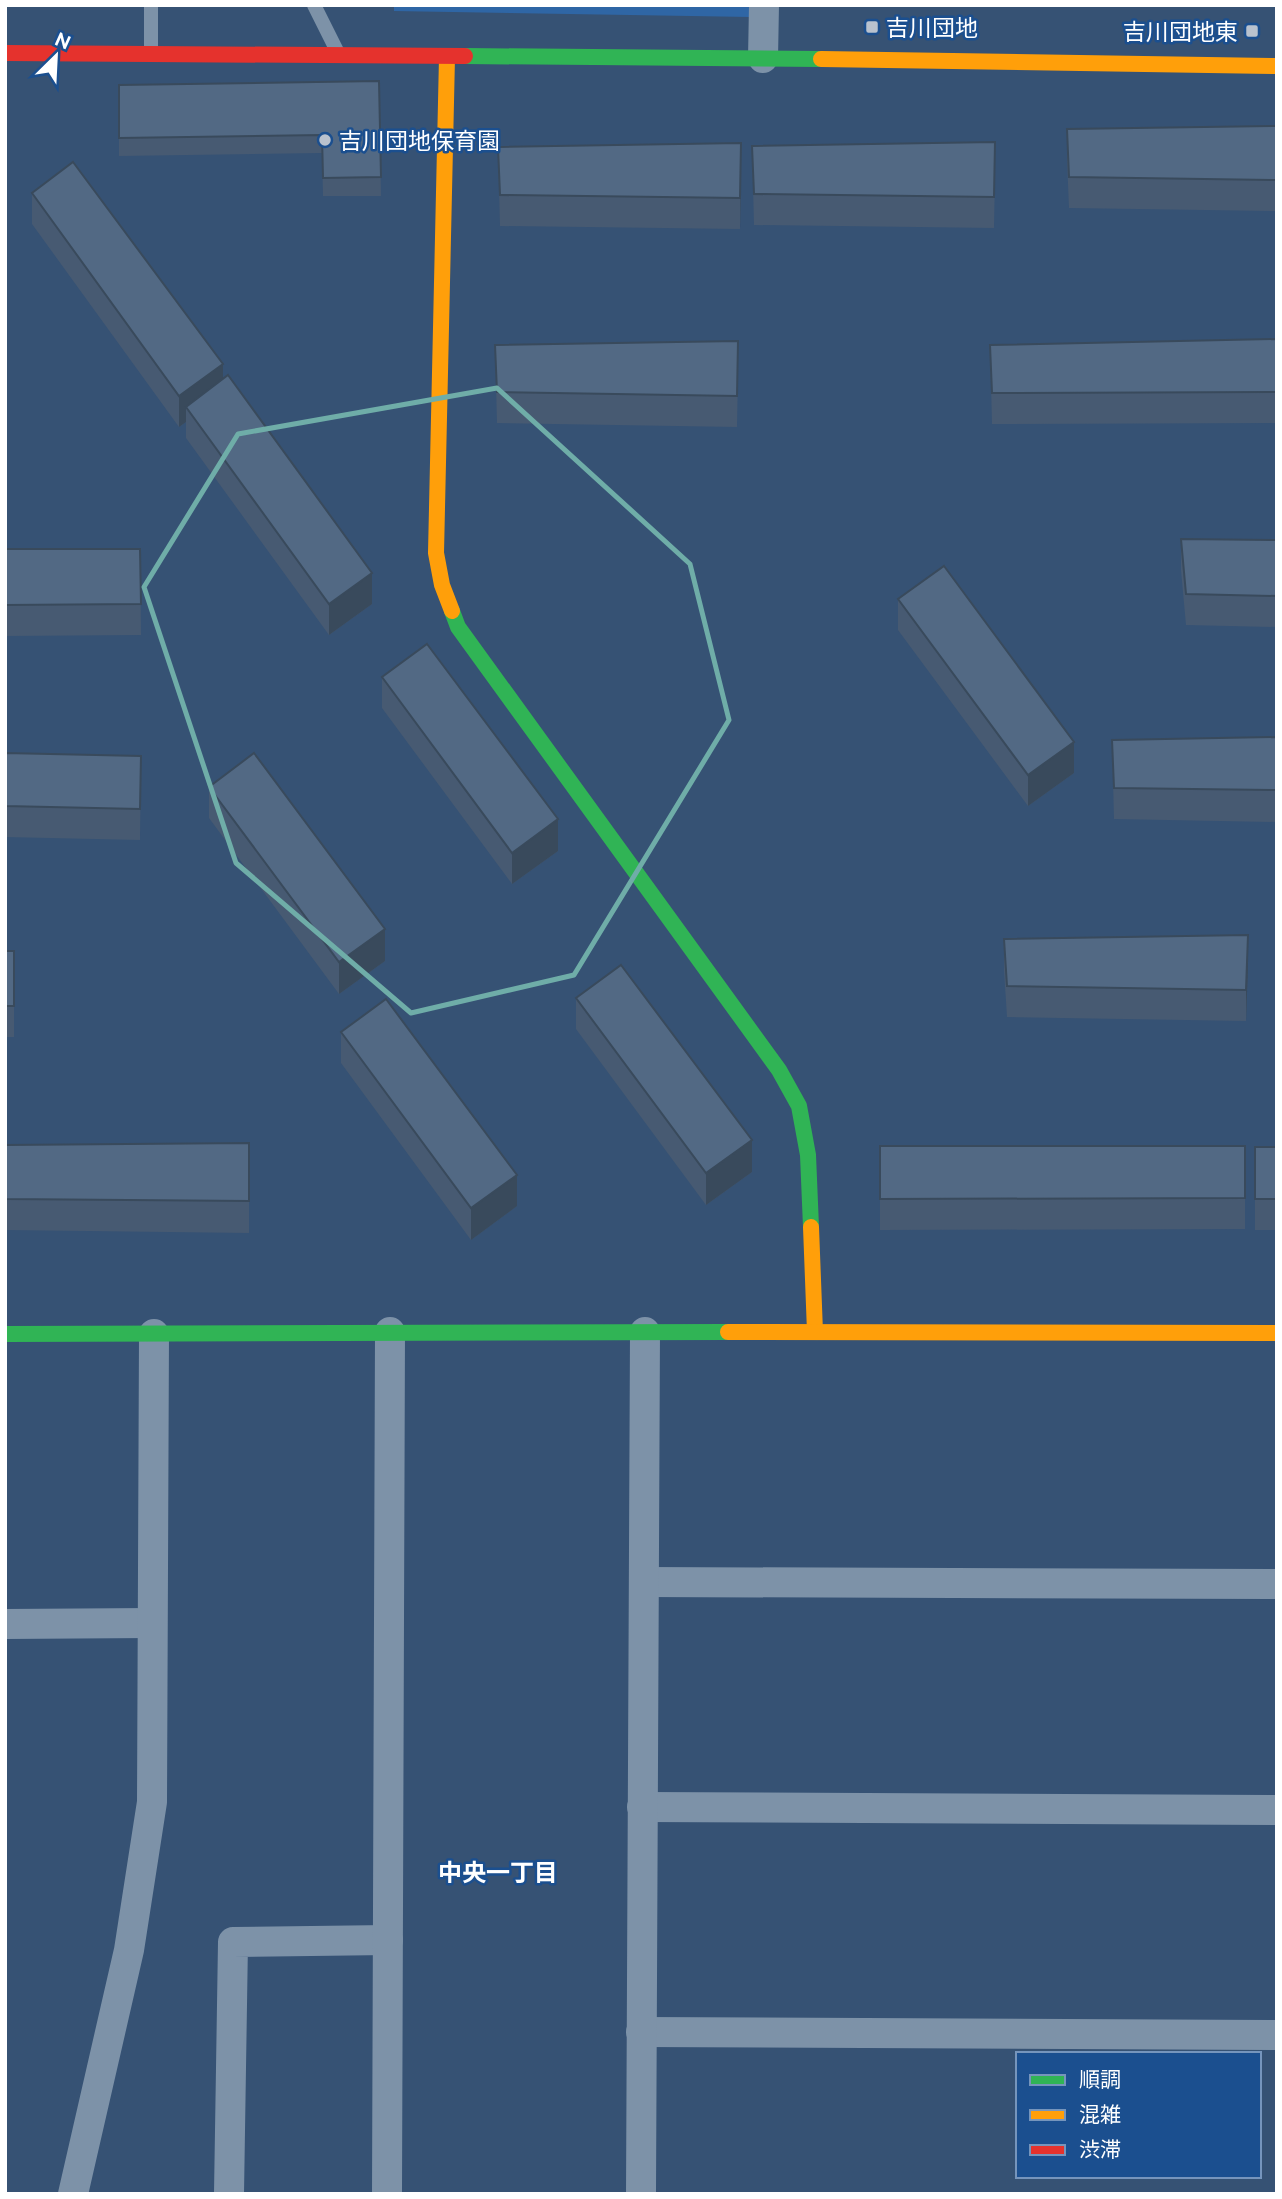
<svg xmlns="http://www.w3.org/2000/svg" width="1282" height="2199" viewBox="0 0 1282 2199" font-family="Raleway,'Noto Sans JP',sans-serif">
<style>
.green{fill:#2f66a5}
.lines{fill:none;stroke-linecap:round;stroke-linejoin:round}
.lane{stroke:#7d92a8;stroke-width:14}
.street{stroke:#7d92a8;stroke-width:30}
.fast{stroke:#30b455;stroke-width:16}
.slow{stroke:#ff9f0a;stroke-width:16}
.jam{stroke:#e5322d;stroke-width:16}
.wall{fill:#475a72}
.shaded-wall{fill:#394a5c}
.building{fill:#526984;stroke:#394a5c;stroke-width:2}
.marked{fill:none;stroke:#6fada8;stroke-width:5;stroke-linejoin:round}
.poi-dot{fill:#b9c2ce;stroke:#1b4f8f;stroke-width:2.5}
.labels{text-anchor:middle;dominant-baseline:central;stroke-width:5;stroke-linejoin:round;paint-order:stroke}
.poi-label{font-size:23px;fill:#fff;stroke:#1b4f8f;text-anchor:start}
.neighbourhood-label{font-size:24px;font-weight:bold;fill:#fff;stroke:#1b4f8f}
</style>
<rect width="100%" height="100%" fill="#365274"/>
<polygon class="green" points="394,5 751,5 751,17 394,11"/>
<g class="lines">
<g class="lane">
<polyline points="151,5 151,52"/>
<polyline points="314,5 337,51"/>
</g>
<g class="street">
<polyline points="763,58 764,5"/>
<polyline points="644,1582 1277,1584"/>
<polyline points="5,1624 151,1623"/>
<polyline points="642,1807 1277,1810"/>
<polyline points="641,2032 1277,2035"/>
<polyline points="73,2194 129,1950 152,1802 154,1334"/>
<polyline points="229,2194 233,1942 388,1940"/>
<polyline points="387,2194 390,1332"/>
<polyline points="641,2194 645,1332"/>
</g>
<g class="fast">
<polyline points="465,56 821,59"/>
<polyline points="452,611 458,627 779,1070 799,1106 808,1155 811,1227"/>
<polyline points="5,1334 728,1332"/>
</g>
<g class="slow">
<polyline points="447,57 436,553 442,585 452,611"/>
<polyline points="821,59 1277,66"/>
<polyline points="811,1227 815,1332"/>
<polyline points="728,1332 1277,1333"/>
</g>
<polyline class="jam" points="5,53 465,56"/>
</g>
<g class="wall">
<polygon points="379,81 381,196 323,196 322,153 119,156 119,85"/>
<polygon points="1277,126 1277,211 1069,208 1067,160 1067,129"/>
<polygon points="752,146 995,173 994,228 754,225"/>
<polygon points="498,147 741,174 740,229 500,226"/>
<polygon points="32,193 223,379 372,604 329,635 186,438 186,422 179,427 32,224"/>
<polygon points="1277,339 1277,423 992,424 990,345"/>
<polygon points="495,345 738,372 737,427 497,423"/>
<polygon points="1181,539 1277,540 1277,627 1186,625 1181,570"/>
<polygon points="5,549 140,549 141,635 5,636"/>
<polygon points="898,599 1074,773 1028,806 898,630"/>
<polygon points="382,677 558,851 512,884 382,708"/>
<polygon points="1277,737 1277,822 1114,819 1112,740"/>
<polygon points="5,753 141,756 140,840 5,837"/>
<polygon points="209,787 385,961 339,994 209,818"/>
<polygon points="1004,939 1248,966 1246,1021 1007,1017 1004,970"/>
<rect x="5" y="951" width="9" height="86"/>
<polygon points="576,998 752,1172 706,1205 576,1029"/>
<polygon points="341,1032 517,1206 471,1240 341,1063"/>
<polygon points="249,1143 249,1233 5,1230 5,1145"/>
<polygon points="880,1146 1245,1146 1245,1229 880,1230"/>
<rect x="1255" y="1147" width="22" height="83"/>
</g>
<g class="shaded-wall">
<polygon points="741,143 741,174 740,229 740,198"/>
<polygon points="223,364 223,395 186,407 186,422 179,427 179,396"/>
<polygon points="372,573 372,604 329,635 329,604"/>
<polygon points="1074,742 1074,773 1028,806 1028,775"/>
<polygon points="558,819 558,851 512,884 512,853"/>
<polygon points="385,929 385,961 339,994 339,962"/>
<polygon points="1248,935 1248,966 1246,1021 1246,990"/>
<polygon points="752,1140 752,1172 706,1205 706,1173"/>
<polygon points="517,1175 517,1206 471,1240 471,1208"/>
</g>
<g class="building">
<polygon points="379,81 381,177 323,178 322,135 119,138 119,85"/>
<polygon points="1277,126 1277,180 1069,177 1067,129"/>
<polygon points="995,142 994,197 754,194 752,146"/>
<polygon points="741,143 740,198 500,195 498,147"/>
<polygon points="73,162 223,364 179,396 32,193"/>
<polygon points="1277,339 1277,392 992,393 990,345"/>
<polygon points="738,341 737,396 497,392 495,345"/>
<polygon points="228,375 372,573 329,604 186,407"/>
<polygon points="1181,539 1277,540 1277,596 1186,594"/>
<polygon points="5,549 140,549 141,604 5,605"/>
<polygon points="944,566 1074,742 1028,775 898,599"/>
<polygon points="427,644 558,819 512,853 382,677"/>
<polygon points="1277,737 1277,790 1114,788 1112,740"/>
<polygon points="5,753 141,756 140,809 5,806"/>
<polygon points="254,753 385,929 339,962 209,787"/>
<polygon points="1248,935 1246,990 1007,986 1004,939"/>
<rect x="5" y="951" width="9" height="55"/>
<polygon points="621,965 752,1140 706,1173 576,998"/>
<polygon points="386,999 517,1175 471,1208 341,1032"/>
<polygon points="249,1143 249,1201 5,1199 5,1145"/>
<polygon points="880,1146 1245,1146 1245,1198 880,1199"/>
<rect x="1255" y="1147" width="22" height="52"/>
</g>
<path class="marked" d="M497,388l193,176 39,156 -155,255 -163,38 -175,-150 -92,-276 94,-153z"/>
<g class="poi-dot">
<rect x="865" y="20" width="14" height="14" rx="3.5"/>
<rect x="1245" y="24" width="14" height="14" rx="3.5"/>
<circle cx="325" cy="140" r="7"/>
</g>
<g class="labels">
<g class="poi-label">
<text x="886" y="27">吉川団地</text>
<text x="1238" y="31" text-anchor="end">吉川団地東</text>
<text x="339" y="140">吉川団地保育園</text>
</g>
<g class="neighbourhood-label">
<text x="498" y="1872">中央一丁目</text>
</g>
</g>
<rect width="1282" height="2199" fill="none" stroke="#ffffff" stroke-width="14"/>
<rect x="1016" y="2052" width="245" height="126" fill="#1b4f8f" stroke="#7695bc" stroke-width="2"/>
<rect x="1030" y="2075" width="35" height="10" fill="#30b455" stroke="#7695bc" stroke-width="2"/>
<text x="1079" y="2087" font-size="21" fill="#ffffff">順調</text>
<rect x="1030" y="2110" width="35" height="10" fill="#ff9f0a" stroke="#7695bc" stroke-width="2"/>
<text x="1079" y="2122" font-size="21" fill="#ffffff">混雑</text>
<rect x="1030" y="2145" width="35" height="10" fill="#e5322d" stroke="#7695bc" stroke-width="2"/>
<text x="1079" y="2157" font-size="21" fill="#ffffff">渋滞</text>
<g transform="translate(56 56) rotate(24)" stroke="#1b4f8f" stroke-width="5" paint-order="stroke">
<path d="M0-5L12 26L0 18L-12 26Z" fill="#ffffff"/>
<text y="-10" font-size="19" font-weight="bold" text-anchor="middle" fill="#ffffff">N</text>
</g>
</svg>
